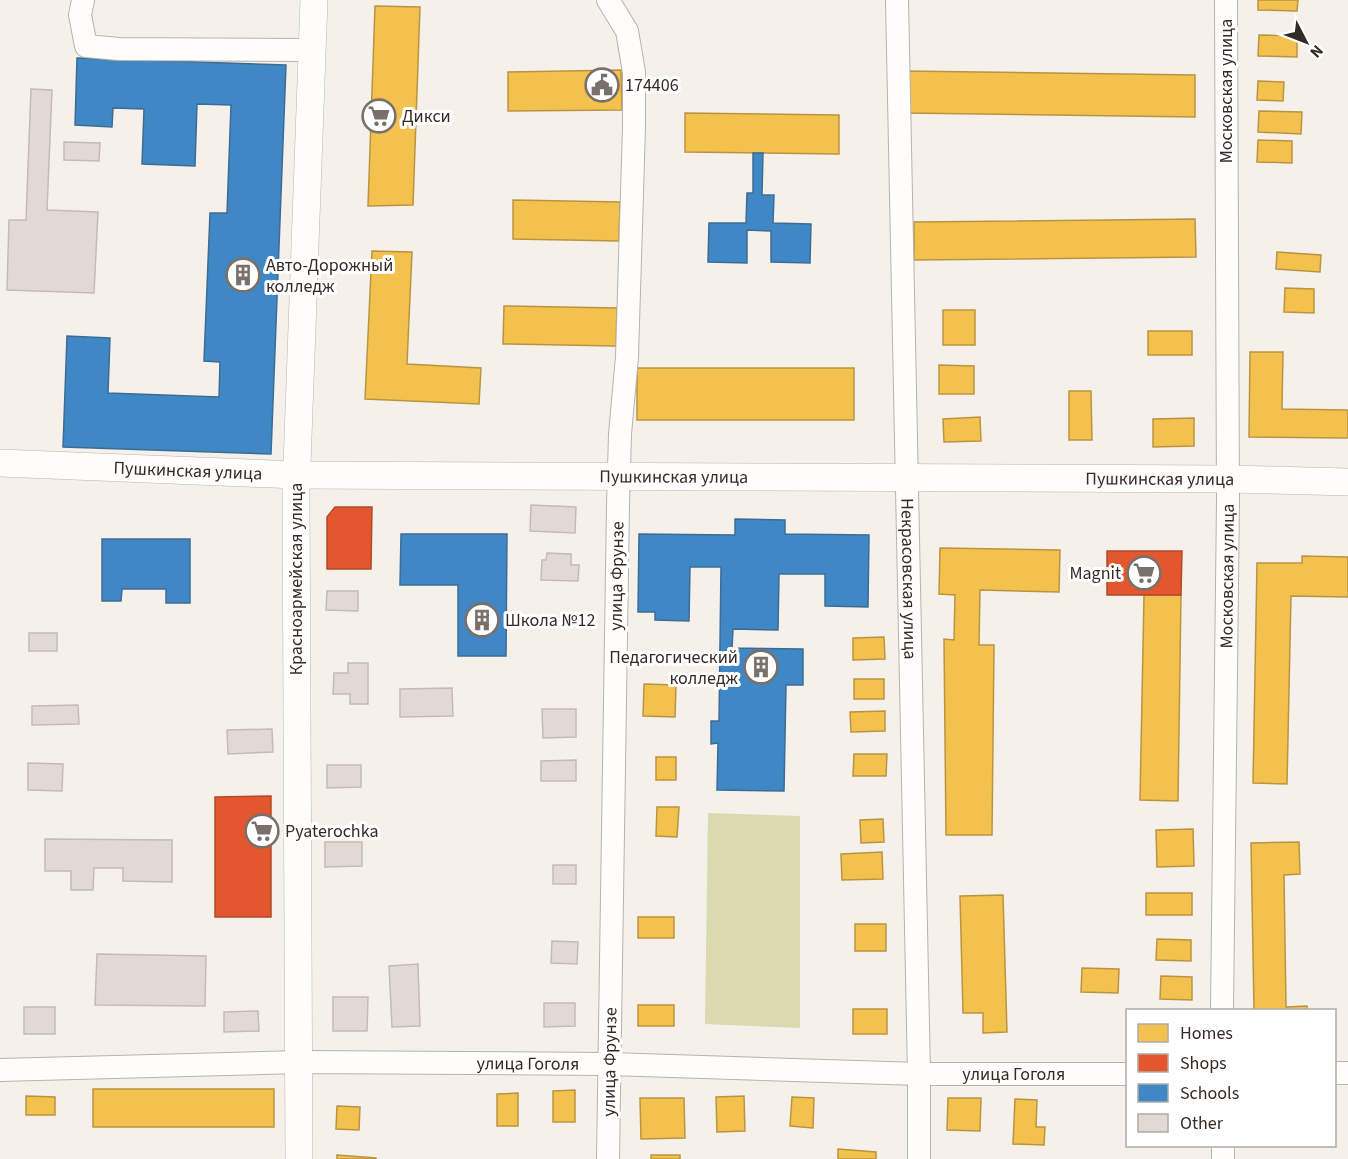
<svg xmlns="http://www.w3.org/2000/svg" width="1348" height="1159" viewBox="0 0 1348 1159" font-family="'Source Sans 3',sans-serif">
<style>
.grass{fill:#dad9b0}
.homes{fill:#f2c14e;stroke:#ba9441;stroke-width:1.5}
.shops{fill:#e4572e;stroke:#b04a2b;stroke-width:1.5}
.schools{fill:#3f88c5;stroke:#3c6c95;stroke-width:1.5}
.building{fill:#e1d9d2;stroke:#c3bbb5;stroke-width:1.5}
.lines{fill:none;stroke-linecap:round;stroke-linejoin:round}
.minor-casing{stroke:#b9b1ac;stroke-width:24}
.major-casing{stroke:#b9b1ac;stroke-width:28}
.minor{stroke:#fefdfc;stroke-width:22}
.major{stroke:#fefdfc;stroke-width:27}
.labels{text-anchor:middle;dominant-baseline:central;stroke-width:6;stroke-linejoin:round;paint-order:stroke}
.poi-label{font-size:18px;fill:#362b24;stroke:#fff;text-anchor:start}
.street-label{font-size:18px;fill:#362b24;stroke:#fff}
</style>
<rect width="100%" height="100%" fill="#f6f0eb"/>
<polygon class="grass" points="708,813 800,816 800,1028 705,1024"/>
<g class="homes">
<polygon points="1258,0 1298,0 1297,11 1258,10"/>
<polygon points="375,6 420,7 413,205 368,206"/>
<polygon points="1259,35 1297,36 1297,57 1258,56"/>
<polygon points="621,70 622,110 508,111 508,72"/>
<polygon points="905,71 1195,75 1195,117 905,113"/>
<polygon points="1258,81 1284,82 1283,101 1257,100"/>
<polygon points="1259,111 1302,112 1301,134 1258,132"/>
<polygon points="685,113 839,115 839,154 685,152"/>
<polygon points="1258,140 1292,141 1292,163 1257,162"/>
<polygon points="513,200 620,202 619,241 513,239"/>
<polygon points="1195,219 1196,257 914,260 914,222"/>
<polygon points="372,251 412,252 407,364 481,368 479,404 365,399"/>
<polygon points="1277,252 1321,255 1320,272 1276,269"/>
<polygon points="1285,288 1314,289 1314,313 1284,312"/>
<polygon points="504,306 617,308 616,346 503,344"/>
<rect x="943" y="310" width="32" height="35"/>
<rect x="1148" y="331" width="44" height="24"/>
<polygon points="1250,352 1283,352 1282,409 1348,410 1348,438 1249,437"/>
<polygon points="939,365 974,366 974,394 939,394"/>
<rect x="637" y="368" width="217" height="52"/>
<polygon points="1069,391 1091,391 1092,440 1069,440"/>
<polygon points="980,417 981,441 944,442 943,419"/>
<polygon points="1194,418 1194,446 1153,447 1153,419"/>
<polygon points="940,548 1060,550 1059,592 980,590 979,645 994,645 992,835 946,835 944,639 954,640 955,595 939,594"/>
<polygon points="1302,556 1348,557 1348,597 1291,596 1287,784 1253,783 1257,563 1302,563"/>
<polygon points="1144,595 1181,595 1178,801 1140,800"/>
<polygon points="884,637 885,659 853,660 853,638"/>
<rect x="854" y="679" width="30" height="20"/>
<polygon points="644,684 676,685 675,717 643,716"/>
<polygon points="885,711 885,731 851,732 850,712"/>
<polygon points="854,754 887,754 886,776 853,776"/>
<rect x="656" y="757" width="20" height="23"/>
<polygon points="657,807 679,807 677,837 656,836"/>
<polygon points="883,819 884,842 861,843 860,820"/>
<polygon points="1193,829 1194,866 1157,867 1156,830"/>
<polygon points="1299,842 1300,874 1284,875 1286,1007 1307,1006 1307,1010 1254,1010 1251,843"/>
<polygon points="882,852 883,879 842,880 841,854"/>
<rect x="1146" y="893" width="46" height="22"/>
<polygon points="1003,895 1007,1032 983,1033 983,1013 963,1013 960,896"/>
<rect x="638" y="917" width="36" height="21"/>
<rect x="855" y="924" width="31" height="27"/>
<polygon points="1157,939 1191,940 1191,961 1156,960"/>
<polygon points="1082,968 1119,969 1118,993 1081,992"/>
<polygon points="1161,976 1192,977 1192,1000 1160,999"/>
<rect x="638" y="1005" width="36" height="21"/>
<rect x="853" y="1009" width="34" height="25"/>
<rect x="93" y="1089" width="181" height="38"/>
<polygon points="575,1090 575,1122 553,1122 553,1091"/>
<polygon points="518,1093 518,1126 497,1126 497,1094"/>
<polygon points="26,1096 55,1097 55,1115 26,1115"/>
<polygon points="744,1096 745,1131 717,1132 716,1097"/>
<polygon points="792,1097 814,1098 813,1128 790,1126"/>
<polygon points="640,1098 684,1098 685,1138 641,1139"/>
<polygon points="948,1098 981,1098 980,1131 947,1130"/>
<polygon points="1015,1099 1037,1100 1036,1127 1045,1127 1044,1145 1013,1144"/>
<polygon points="337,1106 360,1107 359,1130 336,1129"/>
<polygon points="838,1149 876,1152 876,1159 838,1159"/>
<polygon points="337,1155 376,1158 376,1159 337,1159"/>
<rect x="651" y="1155" width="29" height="4"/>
</g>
<g class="shops">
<polygon points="335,507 372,507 371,569 327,569 327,517"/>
<polygon points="1107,551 1182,551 1181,595 1107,595"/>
<polygon points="271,796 271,917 215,917 215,797"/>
</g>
<g class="schools">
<polygon points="77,58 286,65 271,454 63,447 67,336 110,338 108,393 219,397 220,362 204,361 210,213 227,213 231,105 197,104 195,166 142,164 144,109 113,108 112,127 75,125"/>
<polygon points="753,153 763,153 762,195 774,195 773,223 811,224 810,263 771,262 771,231 747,230 747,263 708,262 709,223 746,223 747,193 753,193"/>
<polygon points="735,519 785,520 785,534 869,535 868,607 825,606 825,574 779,574 778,630 733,629 732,648 803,649 803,685 786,685 784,791 717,790 718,743 711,744 711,721 719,721 721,567 690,567 689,621 655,620 655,612 638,612 639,534 735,535"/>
<polygon points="401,534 507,534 506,656 458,656 458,585 400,585"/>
<polygon points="102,539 190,539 190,603 166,603 166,589 122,589 121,601 102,601"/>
</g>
<g class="building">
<polygon points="31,89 52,90 47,210 98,212 94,293 7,290 9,220 26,220"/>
<polygon points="64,142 100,143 99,161 64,160"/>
<polygon points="531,505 576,507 575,533 530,531"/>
<polygon points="547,553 571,554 571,565 579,565 578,581 541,580 542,560 546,560"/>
<polygon points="327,591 358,591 358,611 326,610"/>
<rect x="29" y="633" width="28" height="18"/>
<polygon points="348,663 368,663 368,704 350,704 350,694 333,694 334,673 348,673"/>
<polygon points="452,688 453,716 400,717 400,689"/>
<polygon points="78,705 79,724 32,725 32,706"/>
<polygon points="542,709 576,709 576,737 543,738"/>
<polygon points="272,729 273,752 228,754 227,730"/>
<polygon points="576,760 576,781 541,781 541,761"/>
<polygon points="28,763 63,764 62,791 28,790"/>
<polygon points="327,765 361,765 361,787 327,788"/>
<polygon points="45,839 172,840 172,882 123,881 123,868 94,868 93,890 71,890 71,871 45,871"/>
<polygon points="325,842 362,842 362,866 325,867"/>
<rect x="553" y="865" width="23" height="19"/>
<polygon points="552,941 578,942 577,964 551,963"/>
<polygon points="97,954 206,956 205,1006 95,1005"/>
<polygon points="418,964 420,1026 392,1027 389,966"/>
<polygon points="333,997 368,997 367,1031 333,1031"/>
<polygon points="544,1003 575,1003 575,1026 544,1027"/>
<rect x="24" y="1007" width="31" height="27"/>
<polygon points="258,1011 259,1031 224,1032 224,1012"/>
</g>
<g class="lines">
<g class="minor-casing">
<g id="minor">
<polyline points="83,0 80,15 86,46 119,49 313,50"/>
<polyline points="608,0 627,31 634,72 634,127 627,357 620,434 618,505 608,1159"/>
<path id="s1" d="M897,0l22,1074v85"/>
<path id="s2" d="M1222,1010l6,-509 -2,-501"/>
<path id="s3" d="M0,1070l299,-8 311,2 309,10h209"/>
<polyline points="1334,1073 1348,1073"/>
<polyline points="1223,1146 1223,1159"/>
</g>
</g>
<g class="major-casing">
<g id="major">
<path id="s4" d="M0,463l296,12 932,4 120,3"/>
<polyline points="299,1159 296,492 314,0"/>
</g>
</g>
<use href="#minor" class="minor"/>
<use href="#major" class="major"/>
</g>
<defs>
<g id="civic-ring" transform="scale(1.725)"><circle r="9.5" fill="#fff" stroke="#79706a" stroke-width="1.5"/><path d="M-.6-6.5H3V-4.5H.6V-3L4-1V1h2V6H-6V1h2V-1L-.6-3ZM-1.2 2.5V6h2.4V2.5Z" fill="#79706a"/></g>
<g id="supermarket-ring" transform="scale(1.725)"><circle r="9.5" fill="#fff" stroke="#79706a" stroke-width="1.5"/><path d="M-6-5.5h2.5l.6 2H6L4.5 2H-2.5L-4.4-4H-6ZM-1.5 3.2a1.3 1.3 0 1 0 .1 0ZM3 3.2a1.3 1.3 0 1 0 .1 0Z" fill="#79706a"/></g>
<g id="building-ring" transform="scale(1.725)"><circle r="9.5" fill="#fff" stroke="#79706a" stroke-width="1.5"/><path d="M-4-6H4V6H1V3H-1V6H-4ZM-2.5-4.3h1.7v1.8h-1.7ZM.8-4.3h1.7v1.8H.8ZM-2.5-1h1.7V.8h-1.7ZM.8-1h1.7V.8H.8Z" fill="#79706a"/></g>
</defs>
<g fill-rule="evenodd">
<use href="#civic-ring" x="602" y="85"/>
<use href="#supermarket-ring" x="379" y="116"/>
<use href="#building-ring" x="243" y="275"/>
<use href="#supermarket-ring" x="1144" y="573"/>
<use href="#building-ring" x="482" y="620"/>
<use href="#building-ring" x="761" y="667"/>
<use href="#supermarket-ring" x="262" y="831"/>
</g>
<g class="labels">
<g class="poi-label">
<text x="625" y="85">174406</text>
<text x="402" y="116">Дикси</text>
<text x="266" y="265">Авто-Дорожный<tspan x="266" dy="21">колледж</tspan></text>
<text x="1121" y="573" text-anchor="end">Magnit</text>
<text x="505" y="620">Школа №12</text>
<text x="738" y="657" text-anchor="end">Педагогический<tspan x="738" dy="21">колледж</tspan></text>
<text x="285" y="831">Pyaterochka</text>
</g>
<g class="street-label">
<text transform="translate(1226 91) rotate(-90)">Московская улица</text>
<text stroke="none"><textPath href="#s4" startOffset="188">Пушкинская улица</textPath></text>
<text stroke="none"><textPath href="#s4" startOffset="674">Пушкинская улица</textPath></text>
<text stroke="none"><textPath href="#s4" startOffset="1160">Пушкинская улица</textPath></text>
<text transform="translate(617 576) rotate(-89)">улица Фрунзе</text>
<text stroke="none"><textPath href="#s2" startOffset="434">Московская улица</textPath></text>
<text transform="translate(296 579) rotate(-90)">Красноармейская улица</text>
<text stroke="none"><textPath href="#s1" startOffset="579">Некрасовская улица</textPath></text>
<text transform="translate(610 1062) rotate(-89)">улица Фрунзе</text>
<text stroke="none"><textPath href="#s3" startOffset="528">улица Гоголя</textPath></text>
<text stroke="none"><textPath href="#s3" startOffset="1014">улица Гоголя</textPath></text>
</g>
</g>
<rect x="1126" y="1009" width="210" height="138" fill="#ffffff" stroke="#afaaa7" stroke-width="1.5"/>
<rect x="1138" y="1024" width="30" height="18" fill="#f2c14e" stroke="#afaaa7" stroke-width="1.5"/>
<text x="1180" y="1039" font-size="18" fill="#362b24">Homes</text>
<rect x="1138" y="1054" width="30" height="18" fill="#e4572e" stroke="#afaaa7" stroke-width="1.5"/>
<text x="1180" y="1069" font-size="18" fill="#362b24">Shops</text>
<rect x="1138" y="1084" width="30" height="18" fill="#3f88c5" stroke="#afaaa7" stroke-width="1.5"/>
<text x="1180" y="1099" font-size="18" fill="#362b24">Schools</text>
<rect x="1138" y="1114" width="30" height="18" fill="#e1d9d2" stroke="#afaaa7" stroke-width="1.5"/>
<text x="1180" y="1129" font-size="18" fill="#362b24">Other</text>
<g transform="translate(1306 42) rotate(132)" stroke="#ffffff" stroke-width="4.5" paint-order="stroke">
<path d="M0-4.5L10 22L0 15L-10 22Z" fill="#362b24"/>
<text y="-9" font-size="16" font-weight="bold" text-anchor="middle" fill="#362b24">N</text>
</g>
</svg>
